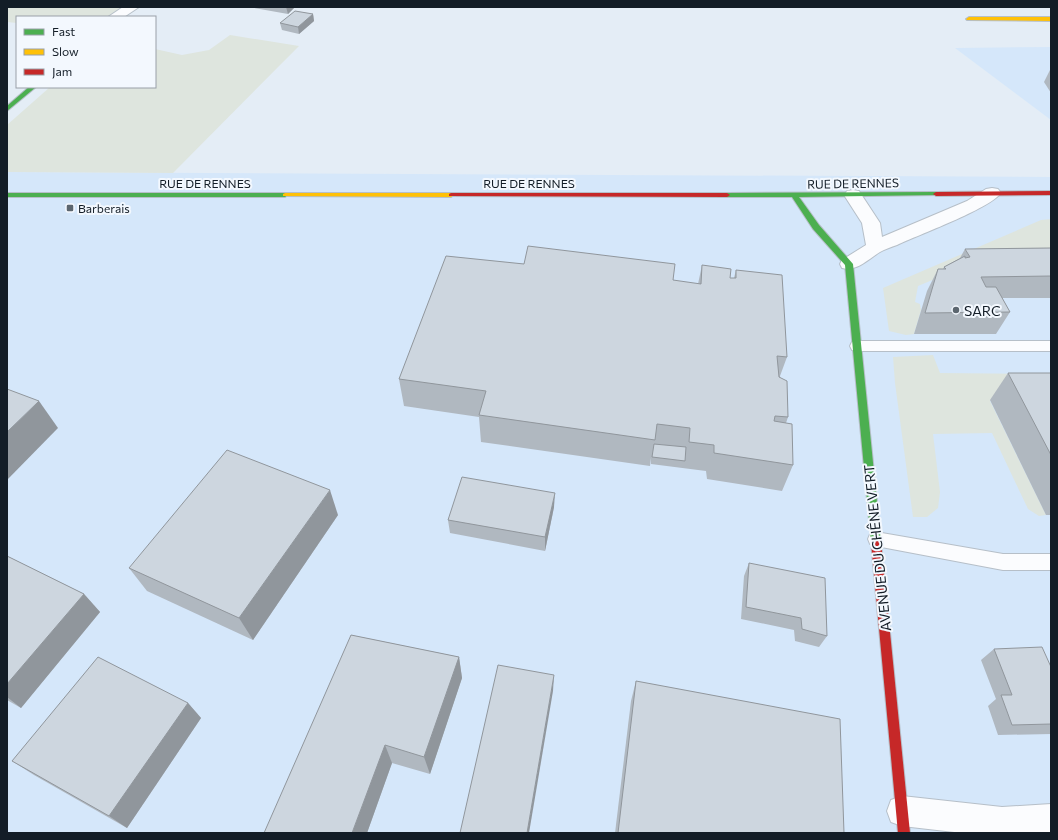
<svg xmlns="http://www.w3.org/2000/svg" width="1058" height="840" viewBox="0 0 1058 840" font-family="Commissioner,sans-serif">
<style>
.built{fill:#d5e7fa}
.green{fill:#dee5de}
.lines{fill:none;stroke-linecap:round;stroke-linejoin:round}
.lane-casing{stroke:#b6bfc8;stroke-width:2}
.street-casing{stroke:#b6bfc8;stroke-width:2}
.fast-casing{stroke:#b6bfc8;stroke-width:2}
.slow-casing{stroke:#b6bfc8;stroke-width:2}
.jam-casing{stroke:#b6bfc8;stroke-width:2}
.lane{fill:#fbfcfe;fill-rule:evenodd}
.street{fill:#fbfcfe;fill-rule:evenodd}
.fast{fill:#4caf50;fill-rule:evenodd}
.slow{fill:#ffc107;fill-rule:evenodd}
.jam{fill:#c62828;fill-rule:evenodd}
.wall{fill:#b0b8c0}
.shaded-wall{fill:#90969c}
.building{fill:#cdd6df;stroke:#90969c}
.poi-dot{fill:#5c666f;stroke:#f3f8fe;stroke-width:1.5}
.labels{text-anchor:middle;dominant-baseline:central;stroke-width:4;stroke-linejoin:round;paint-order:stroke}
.far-street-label{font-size:12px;fill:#131d27;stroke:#f3f8fe}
.far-poi-label{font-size:12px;fill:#131d27;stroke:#f3f8fe;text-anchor:start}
.poi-label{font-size:14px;fill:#131d27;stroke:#f3f8fe;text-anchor:start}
.street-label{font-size:14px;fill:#131d27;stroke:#f3f8fe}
</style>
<rect width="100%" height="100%" fill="#e4edf6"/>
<g class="built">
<polygon points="1051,47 1051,120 955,48"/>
<polygon points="7,172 1051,177 1051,833 7,833"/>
</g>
<g class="green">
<polygon points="7,7 122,7 107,17 17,17 17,23 7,22"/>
<polygon points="230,35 299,46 173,173 7,172 7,125 50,87 155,87 155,49 182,55 209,50"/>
<polygon points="1051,219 1051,269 954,271 918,286 915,302 920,304 921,310 914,334 906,335 889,331 883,288 1041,220"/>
<polygon points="933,355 940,373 1051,374 990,401 1046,515 1039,516 1028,509 992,433 933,434 940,492 938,508 927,517 913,517 895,383 893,357"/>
</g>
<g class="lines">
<g class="lane-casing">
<g id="lane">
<polygon points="857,341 1051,341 1051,351 857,351 852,350 850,346 852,342"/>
<polygon points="876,532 1003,554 1051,554 1051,570 1003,570 876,546 870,544 868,539 870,534"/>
</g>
</g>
<g class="street-casing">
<g id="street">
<polygon points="123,7 139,7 124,17 108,17"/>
<path d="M992,188l6,1 3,4c-12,16 -83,42 -104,52 -6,2 -12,4 -17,7 -12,7 -23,20 -38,16l-2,-4 2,-4 24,-15 -4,-22 -18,-28 3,-4 6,-1 6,1 21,32 2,14 85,-36 19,-12z"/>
<polygon points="902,796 1002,807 1051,804 1051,833 963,833 902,826 891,822 887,811 891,800"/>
</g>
</g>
<g class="fast-casing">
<g id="fast">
<polygon points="29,87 36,87 7,111 7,106"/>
<polygon points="936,192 938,193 938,195 799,197 819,225 853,264 881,542 880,545 876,546 872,545 871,542 845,265 813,229 792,197 727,197 724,195 727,193"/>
<polygon points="7,193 285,193 288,195 285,197 7,197"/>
</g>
</g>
<g class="slow-casing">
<g id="slow">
<polygon points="969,17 1051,17 1051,21 967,20 966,19"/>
<polygon points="285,193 451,193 454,195 451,197 283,196 283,194"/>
</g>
</g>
<g class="jam-casing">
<g id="jam">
<polygon points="1051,191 1051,195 936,196 933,194 936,192"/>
<polygon points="451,193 727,193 730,195 727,197 449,196 449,194"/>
<polygon points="876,538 880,539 881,542 910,833 898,833 871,542 872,539"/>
</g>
</g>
<use href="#lane" class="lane"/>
<use href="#street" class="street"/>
<use href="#fast" class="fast"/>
<use href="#slow" class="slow"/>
<use href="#jam" class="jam"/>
</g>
<g class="wall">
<polygon points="249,7 295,7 288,14"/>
<polygon points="313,14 314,21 299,34 282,30 280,23"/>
<polygon points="1051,68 1051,93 1044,82"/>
<polygon points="1051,248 1051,298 1002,298 1010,312 996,334 914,334 927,291 938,269 943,269 944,267 960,258 965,249"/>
<polygon points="702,265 730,278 734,278 736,270 787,357 780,376 788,417 786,423 793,465 782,491 707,479 706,471 651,464 651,458 650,466 481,442 479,417 404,406 399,379 698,284"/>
<polygon points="1008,373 1051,373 1051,515 1046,515 990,400"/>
<polygon points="554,507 545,551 450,533 448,520"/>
<polygon points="338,515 253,640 147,591 129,568"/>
<polygon points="7,556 84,594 100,612 21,708 7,700"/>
<polygon points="749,563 827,636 819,647 795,641 794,630 741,619 744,576"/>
<polygon points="351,635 459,657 462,678 430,774 392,763 367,833"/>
<polygon points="994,649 1051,667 1051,734 998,735 988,706 996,699 981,660"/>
<polygon points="636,681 844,833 615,833 631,701"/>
<polygon points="188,703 201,718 127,828 34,775 12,761"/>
</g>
<g class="shaded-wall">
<polygon points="286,7 295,7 288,14"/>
<polygon points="313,14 314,21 299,34 298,27"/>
<polygon points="39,401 58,428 7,480 7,432"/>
<polygon points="330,490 338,515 253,640 239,618"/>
<polygon points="555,493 554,507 545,551 545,537"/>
<polygon points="84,594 100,612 21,708 7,697 7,684"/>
<polygon points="459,657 462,678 430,774 424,757"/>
<polygon points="554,675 553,691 529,833 527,833"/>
<polygon points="188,703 201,718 127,828 109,816"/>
<polygon points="385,745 392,763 367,833 352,833"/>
</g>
<g class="building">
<polygon points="295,11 313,14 298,27 280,23"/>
<polygon points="528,246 675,264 673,280 701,284 702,265 731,269 730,278 736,278 736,270 782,275 787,357 777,356 779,377 787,381 788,417 775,416 774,421 792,424 793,465 714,453 714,445 689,442 690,428 657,424 655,440 479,415 486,391 399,379 446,256 524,264"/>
<polygon points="1051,248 1051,276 981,277 986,287 996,287 1010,312 925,313 938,269 946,269 944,267 965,256 965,258 970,257 965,249"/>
<polygon points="1008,373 1051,373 1051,455"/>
<polygon points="7,389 39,401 7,432"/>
<polygon points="654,444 686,447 685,461 652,457"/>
<polygon points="227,450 330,490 239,618 129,568"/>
<polygon points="462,477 555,493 545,537 448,520"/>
<polygon points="7,556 84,594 7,684"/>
<polygon points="749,563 825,578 827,636 802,629 801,618 746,607"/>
<polygon points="351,635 459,657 424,757 385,745 352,833 264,833"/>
<polygon points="1042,647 1051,667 1051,724 1012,725 1001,695 1012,695 994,649"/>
<polygon points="98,657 188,703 109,816 12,761"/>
<polygon points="498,665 554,675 527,833 460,833"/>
<polygon points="636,681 840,719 844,833 618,833"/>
</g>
<g class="poi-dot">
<rect x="66" y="204" width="8" height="8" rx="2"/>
<circle cx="956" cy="310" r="4"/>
</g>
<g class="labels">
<g class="far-street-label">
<text x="205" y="183">RUE DE RENNES</text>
<text x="529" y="183">RUE DE RENNES</text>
<text transform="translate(853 183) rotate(-1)">RUE DE RENNES</text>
</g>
<g class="far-poi-label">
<text x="78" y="208">Barberais</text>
</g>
<g class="poi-label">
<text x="964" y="310">SARC</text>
</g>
<g class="street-label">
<text transform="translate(877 548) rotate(-96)">AVENUE DU CHÊNE VERT</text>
</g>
</g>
<rect width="1058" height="840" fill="none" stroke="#131d27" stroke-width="16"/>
<rect x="16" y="16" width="140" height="72" fill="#f3f8fe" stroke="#99a0a8"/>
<rect x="24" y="29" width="20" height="6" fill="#4caf50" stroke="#99a0a8"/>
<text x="52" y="36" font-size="12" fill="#131d27">Fast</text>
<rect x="24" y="49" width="20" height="6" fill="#ffc107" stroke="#99a0a8"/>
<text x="52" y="56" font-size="12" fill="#131d27">Slow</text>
<rect x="24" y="69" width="20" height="6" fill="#c62828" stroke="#99a0a8"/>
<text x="52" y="76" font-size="12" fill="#131d27">Jam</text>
</svg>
